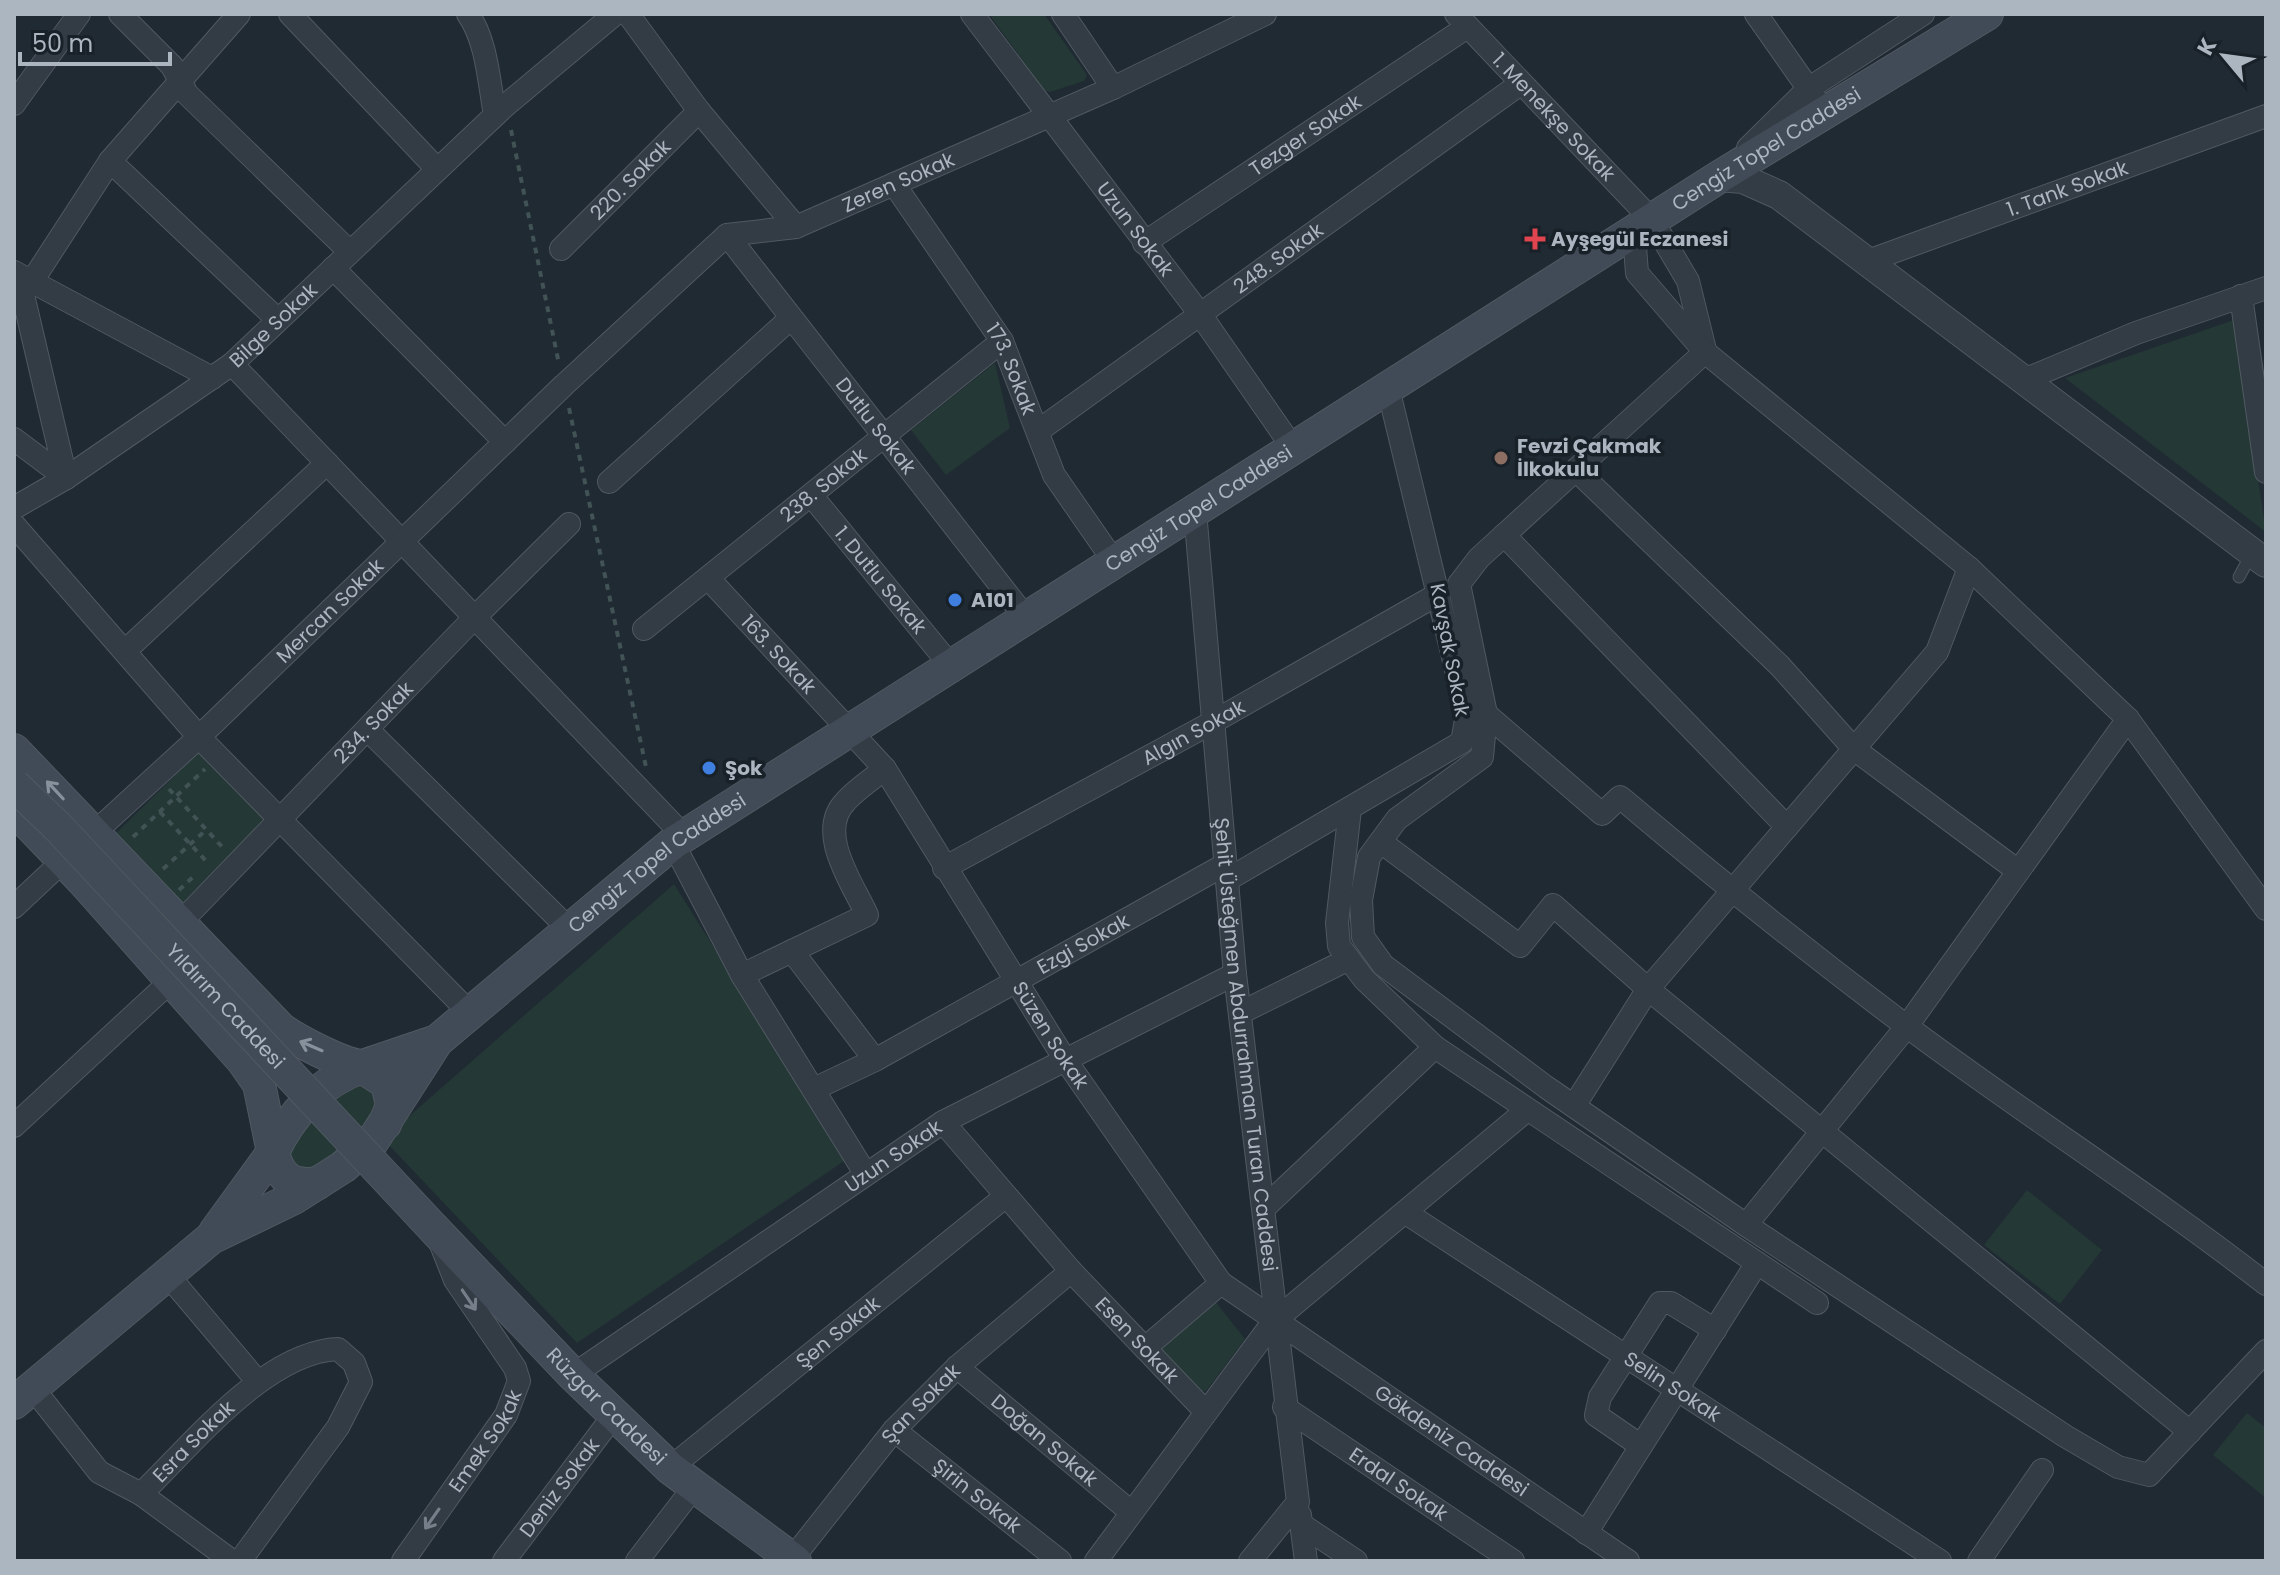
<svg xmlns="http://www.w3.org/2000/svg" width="2280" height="1575" viewBox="0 0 2280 1575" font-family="Poppins,sans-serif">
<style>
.green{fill:#243836}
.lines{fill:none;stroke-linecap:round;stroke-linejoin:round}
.service-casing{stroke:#505962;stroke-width:13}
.minor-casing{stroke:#505962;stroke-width:24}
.tertiary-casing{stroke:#505962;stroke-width:30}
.secondary-casing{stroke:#505962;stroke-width:34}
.path{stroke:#415354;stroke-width:4;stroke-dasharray:6 6;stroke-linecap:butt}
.service{stroke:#333b44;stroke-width:11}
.minor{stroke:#333b44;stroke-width:22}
.tertiary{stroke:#333b44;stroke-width:28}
.secondary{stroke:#414b57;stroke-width:32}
.secondary-bridge-casing{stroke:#505962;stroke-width:34;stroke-linecap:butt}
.secondary-bridge{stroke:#414b57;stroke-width:32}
.oneway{stroke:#87919c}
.oneway2{stroke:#767f89}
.health-dot{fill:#e0444e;stroke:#182028;stroke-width:3}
.education-dot{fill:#8d6e63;stroke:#182028;stroke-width:3}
.shop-dot{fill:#3f7fe0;stroke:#182028;stroke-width:3}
.labels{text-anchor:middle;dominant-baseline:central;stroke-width:7;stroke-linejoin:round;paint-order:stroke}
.street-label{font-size:20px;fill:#acb6c1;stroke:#182028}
.poi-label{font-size:20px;font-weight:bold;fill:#acb6c1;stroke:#182028;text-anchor:start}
</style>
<rect width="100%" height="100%" fill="#202a33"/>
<g class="green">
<polygon points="989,14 1044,14 1087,75 1084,81 1050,92 1044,90"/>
<polygon points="2234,320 2266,532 2065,378"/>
<polygon points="995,363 1010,428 946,475 911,430"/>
<polygon points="202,749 273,823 179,915 107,842"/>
<polygon points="674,884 847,1159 577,1343 383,1139"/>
<path d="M361,1085l20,12c-4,9 -7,21 -13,29 -13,17 -66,69 -78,28 10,-31 42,-56 71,-69z"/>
<polygon points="2027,1190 2102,1250 2060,1304 1984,1245"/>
<polygon points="1214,1300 1245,1339 1206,1391 1199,1392 1159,1348"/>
<polygon points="2247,1413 2266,1428 2266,1498 2213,1455"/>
</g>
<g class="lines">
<g class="service-casing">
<polyline id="service" points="2239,577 2252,553"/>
</g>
<g class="minor-casing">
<g id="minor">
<polyline points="120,14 172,66 187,94 350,252"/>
<polyline points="290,14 437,169"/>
<path d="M468,14c19,27 21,69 27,101"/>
<polyline points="628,14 699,111 796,227"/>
<path id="s1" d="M972,14l228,300 93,134"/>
<polyline points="1063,14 1113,88"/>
<path id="s2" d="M1456,14l196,206 36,61 17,69"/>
<polyline points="1756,14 1815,98"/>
<polyline points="14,104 79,14"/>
<polyline points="1748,148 1808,89 1923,14"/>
<polyline points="110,161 278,320"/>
<path id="s3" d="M894,184l108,157 52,134 61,88"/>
<polyline points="1649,225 1635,247 1637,273 1705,352 1969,568 2128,719 2266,909"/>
<path id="s4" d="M727,235l299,383"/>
<path id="s5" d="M1144,243l323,-216"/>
<path id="s6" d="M561,249l138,-138"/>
<path id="s7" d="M1868,261l398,-145"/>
<polyline points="333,268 505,442"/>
<polyline points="14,272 212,378"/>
<polyline points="2241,296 2266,472"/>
<polyline points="1705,352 1479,558 1459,584 1486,714 1482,757 1397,819 1369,857 1361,900 1363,937 1383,965 1546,1087 1746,1225 2065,1436 2118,1467 2149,1475 2266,1351"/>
<polyline points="232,364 684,836"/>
<polyline points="2024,380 2136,333 2266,288"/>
<path id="s8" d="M1038,431l482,-347"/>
<polyline points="14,439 66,478"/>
<polyline points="1576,470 1780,666 1854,749 2018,871"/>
<polyline points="66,478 23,295 110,161 239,14"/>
<polyline points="609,482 791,318"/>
<path id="s9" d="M811,495l140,171"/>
<path id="s10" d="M14,508l52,-30 166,-114 274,-259 109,-91"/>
<path id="s11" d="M1195,511l40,463 63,528 -48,59"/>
<polyline points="14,525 199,737 470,1013"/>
<polyline points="1504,535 1787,827"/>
<path id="s12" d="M708,578l177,191 179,289 157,225 407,278"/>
<path id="s13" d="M644,629l358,-288"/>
<polyline points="125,651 327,463"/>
<path d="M1486,714l116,100 18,-17c93,79 188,155 285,228 119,89 244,168 361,259"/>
<polyline points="368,730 569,929"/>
<polyline points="1350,809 1337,923 1339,946 1364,979 1435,1047 1817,1303"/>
<path id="s14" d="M94,833l105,-96 365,-352 163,-150 69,-8 317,-139 152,-74"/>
<polyline points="1381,842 1520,946 1553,905 1648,989 2190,1432"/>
<polyline points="673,843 742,975 865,1173"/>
<path id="s15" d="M944,868l269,-146 227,-129"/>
<polyline points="1227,880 1462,742 1467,715 1388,388"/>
<polyline points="14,907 63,861"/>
<path id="s16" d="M179,924l296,-307 94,-93"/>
<polyline points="792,951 875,1060"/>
<path d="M742,975l125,-60c-14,-31 -52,-83 -21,-114 11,-12 26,-22 39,-32"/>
<polyline points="1240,1013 1349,959"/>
<path id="s17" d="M814,1089l61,-29 351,-196"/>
<polyline points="1574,1106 1648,989 1937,652 1969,568"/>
<path id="s18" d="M943,1122l128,149 134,140"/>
<polyline points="14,1126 172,980"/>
<polyline points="1264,1208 1435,1047"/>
<path id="s19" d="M1406,1213l534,348"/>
<polyline points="1746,1225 1907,1026 2128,719"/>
<polyline points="166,1273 258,1382"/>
<polyline points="1145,1348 1221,1283"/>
<path id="s20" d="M957,1367l174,145"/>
<path id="s21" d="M573,1375l370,-253 292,-148"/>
<path id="s22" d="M32,1387l67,85 42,22c50,-48 124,-142 197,-145l16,14 7,19 -23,45 -98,134"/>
<path id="s23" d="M1284,1407l229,154"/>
<path id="s24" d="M894,1430l166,131"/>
<polyline points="1641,1446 1596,1415 1600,1397 1660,1303 1671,1303 1715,1330"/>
<path id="s25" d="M670,1468l336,-272"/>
<polyline points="141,1494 232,1561"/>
<polyline points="1300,1515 1306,1561"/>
<polyline points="1302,1525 1356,1561"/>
<polyline points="1586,1533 1757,1263"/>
<path id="s26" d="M792,1559l102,-129 63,-63 114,-96"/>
<path id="s27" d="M403,1561l103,-146 13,-34 -4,-13 -60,-88 -15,-38"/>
<path id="s28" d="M504,1561l110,-146"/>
<polyline points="637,1561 694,1487"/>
<polyline points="1096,1561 1274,1321 1527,1110"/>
<polyline points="1979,1561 2042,1470"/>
</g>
</g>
<g class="tertiary-casing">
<polyline id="tertiary" points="1719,177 1743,179 1779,195 2266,563"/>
</g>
<g class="secondary-casing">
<g id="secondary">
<path id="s29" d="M14,750l267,279c17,12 59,34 79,37 5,0 67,-22 77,-25l236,-198 1046,-666 268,-163"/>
<polyline points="14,809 84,882 243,1061 259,1084 273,1152 215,1232"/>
<path d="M318,1183c-26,4 -39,-5 -45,-31 18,-38 48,-71 89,-85l25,16 5,22 -7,19"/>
<path id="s30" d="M435,1230l138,145 97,93 125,93"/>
<polyline points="14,1403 211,1238 294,1198 343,1167 372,1142 437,1041"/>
</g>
</g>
<g class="path">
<polyline points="511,130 559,364"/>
<polyline points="569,408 646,767"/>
<polyline points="169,789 225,850"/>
<polyline points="160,812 208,863"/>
<polyline points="133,837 205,769"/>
<polyline points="163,869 207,829"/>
<polyline points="179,890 193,877"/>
</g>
<use href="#service" class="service"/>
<use href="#minor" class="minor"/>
<use href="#tertiary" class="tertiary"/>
<use href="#secondary" class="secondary"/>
<g class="secondary-bridge-casing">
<g id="secondary-bridge">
<path id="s31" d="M14,785l43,41 378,404"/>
</g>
</g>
<use href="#secondary-bridge" class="secondary-bridge"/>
</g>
<defs><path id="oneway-shaft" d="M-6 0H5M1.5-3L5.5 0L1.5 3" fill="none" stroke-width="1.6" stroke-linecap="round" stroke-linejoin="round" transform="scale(2)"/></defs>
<g class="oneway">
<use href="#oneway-shaft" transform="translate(55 790) rotate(-133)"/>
<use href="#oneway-shaft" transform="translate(311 1046) rotate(-157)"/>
</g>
<g class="oneway2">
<use href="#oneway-shaft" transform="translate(469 1300) rotate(56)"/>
<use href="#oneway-shaft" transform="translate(432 1519) rotate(125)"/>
</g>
<path class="health-dot" d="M1531 227h8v8h8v8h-8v8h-8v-8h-8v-8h8z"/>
<circle class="education-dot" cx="1501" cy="458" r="8"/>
<g class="shop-dot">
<circle cx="955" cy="600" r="8"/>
<circle cx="709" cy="768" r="8"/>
</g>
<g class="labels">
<g class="street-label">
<text stroke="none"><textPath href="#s2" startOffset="142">1. Menekşe Sokak</textPath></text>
<text stroke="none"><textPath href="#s5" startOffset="194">Tezger Sokak</textPath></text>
<text stroke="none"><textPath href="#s29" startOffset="2158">Cengiz Topel Caddesi</textPath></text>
<text stroke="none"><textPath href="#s6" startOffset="98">220. Sokak</textPath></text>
<text stroke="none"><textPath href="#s14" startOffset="1052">Zeren Sokak</textPath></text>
<text stroke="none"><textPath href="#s7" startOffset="212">1. Tank Sokak</textPath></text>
<text stroke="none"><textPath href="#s1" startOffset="270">Uzun Sokak</textPath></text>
<text stroke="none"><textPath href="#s8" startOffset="296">248. Sokak</textPath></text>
<text stroke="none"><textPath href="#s10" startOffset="318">Bilge Sokak</textPath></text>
<text stroke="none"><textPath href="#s3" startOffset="220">173. Sokak</textPath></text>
<text stroke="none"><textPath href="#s4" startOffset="242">Dutlu Sokak</textPath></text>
<text stroke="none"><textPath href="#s13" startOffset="230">238. Sokak</textPath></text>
<text stroke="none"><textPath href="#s29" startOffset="1486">Cengiz Topel Caddesi</textPath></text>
<text stroke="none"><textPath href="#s9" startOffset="110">1. Dutlu Sokak</textPath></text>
<text stroke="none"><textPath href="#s14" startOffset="324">Mercan Sokak</textPath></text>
<text transform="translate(1450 650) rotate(79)">Kavşak Sokak</text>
<text stroke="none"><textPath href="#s12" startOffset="104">163. Sokak</textPath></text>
<text stroke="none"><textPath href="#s16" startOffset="280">234. Sokak</textPath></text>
<text stroke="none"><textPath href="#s15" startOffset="284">Algın Sokak</textPath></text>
<text stroke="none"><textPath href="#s29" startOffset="838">Cengiz Topel Caddesi</textPath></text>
<text stroke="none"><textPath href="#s17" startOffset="306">Ezgi Sokak</textPath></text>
<text stroke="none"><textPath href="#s31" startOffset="306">Yıldırım Caddesi</textPath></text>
<text stroke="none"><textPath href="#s12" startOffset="574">Süzen Sokak</textPath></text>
<text stroke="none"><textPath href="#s11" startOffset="536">Şehit Üsteğmen Abdurrahman Turan Caddesi</textPath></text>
<text stroke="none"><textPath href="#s21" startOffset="388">Uzun Sokak</textPath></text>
<text stroke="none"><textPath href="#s25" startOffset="216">Şen Sokak</textPath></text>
<text stroke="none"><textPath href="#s18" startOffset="292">Esen Sokak</textPath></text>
<text stroke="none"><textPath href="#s19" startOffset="318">Selin Sokak</textPath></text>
<text stroke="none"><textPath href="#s30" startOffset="246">Rüzgar Caddesi</textPath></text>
<text stroke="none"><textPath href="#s26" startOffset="202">Şan Sokak</textPath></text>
<text stroke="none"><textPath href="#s27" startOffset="146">Emek Sokak</textPath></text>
<text stroke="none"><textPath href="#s20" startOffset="114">Doğan Sokak</textPath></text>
<text stroke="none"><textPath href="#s12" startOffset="1154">Gökdeniz Caddesi</textPath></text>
<text stroke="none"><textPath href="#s22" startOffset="230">Esra Sokak</textPath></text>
<text stroke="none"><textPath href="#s23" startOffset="138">Erdal Sokak</textPath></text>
<text stroke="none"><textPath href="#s28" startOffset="92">Deniz Sokak</textPath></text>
<text stroke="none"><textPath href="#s24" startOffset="106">Şirin Sokak</textPath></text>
</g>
<g class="poi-label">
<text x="1551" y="239">Ayşegül Eczanesi</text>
<text x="1517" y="446">Fevzi Çakmak<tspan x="1517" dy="23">İlkokulu</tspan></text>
<text x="971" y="600">A101</text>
<text x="725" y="768">Şok</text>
</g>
</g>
<rect width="2280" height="1575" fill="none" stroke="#acb6c1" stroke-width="32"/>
<g transform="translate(2224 56) rotate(299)" stroke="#182028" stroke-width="6" paint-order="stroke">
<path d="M0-6L14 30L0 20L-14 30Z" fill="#acb6c1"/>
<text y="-12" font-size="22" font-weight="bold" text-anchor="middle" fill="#acb6c1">K</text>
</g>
<path d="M20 52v12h150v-12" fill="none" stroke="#acb6c1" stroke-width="4"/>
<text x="32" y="52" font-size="24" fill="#acb6c1" stroke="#182028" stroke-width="6" paint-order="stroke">50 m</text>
</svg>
